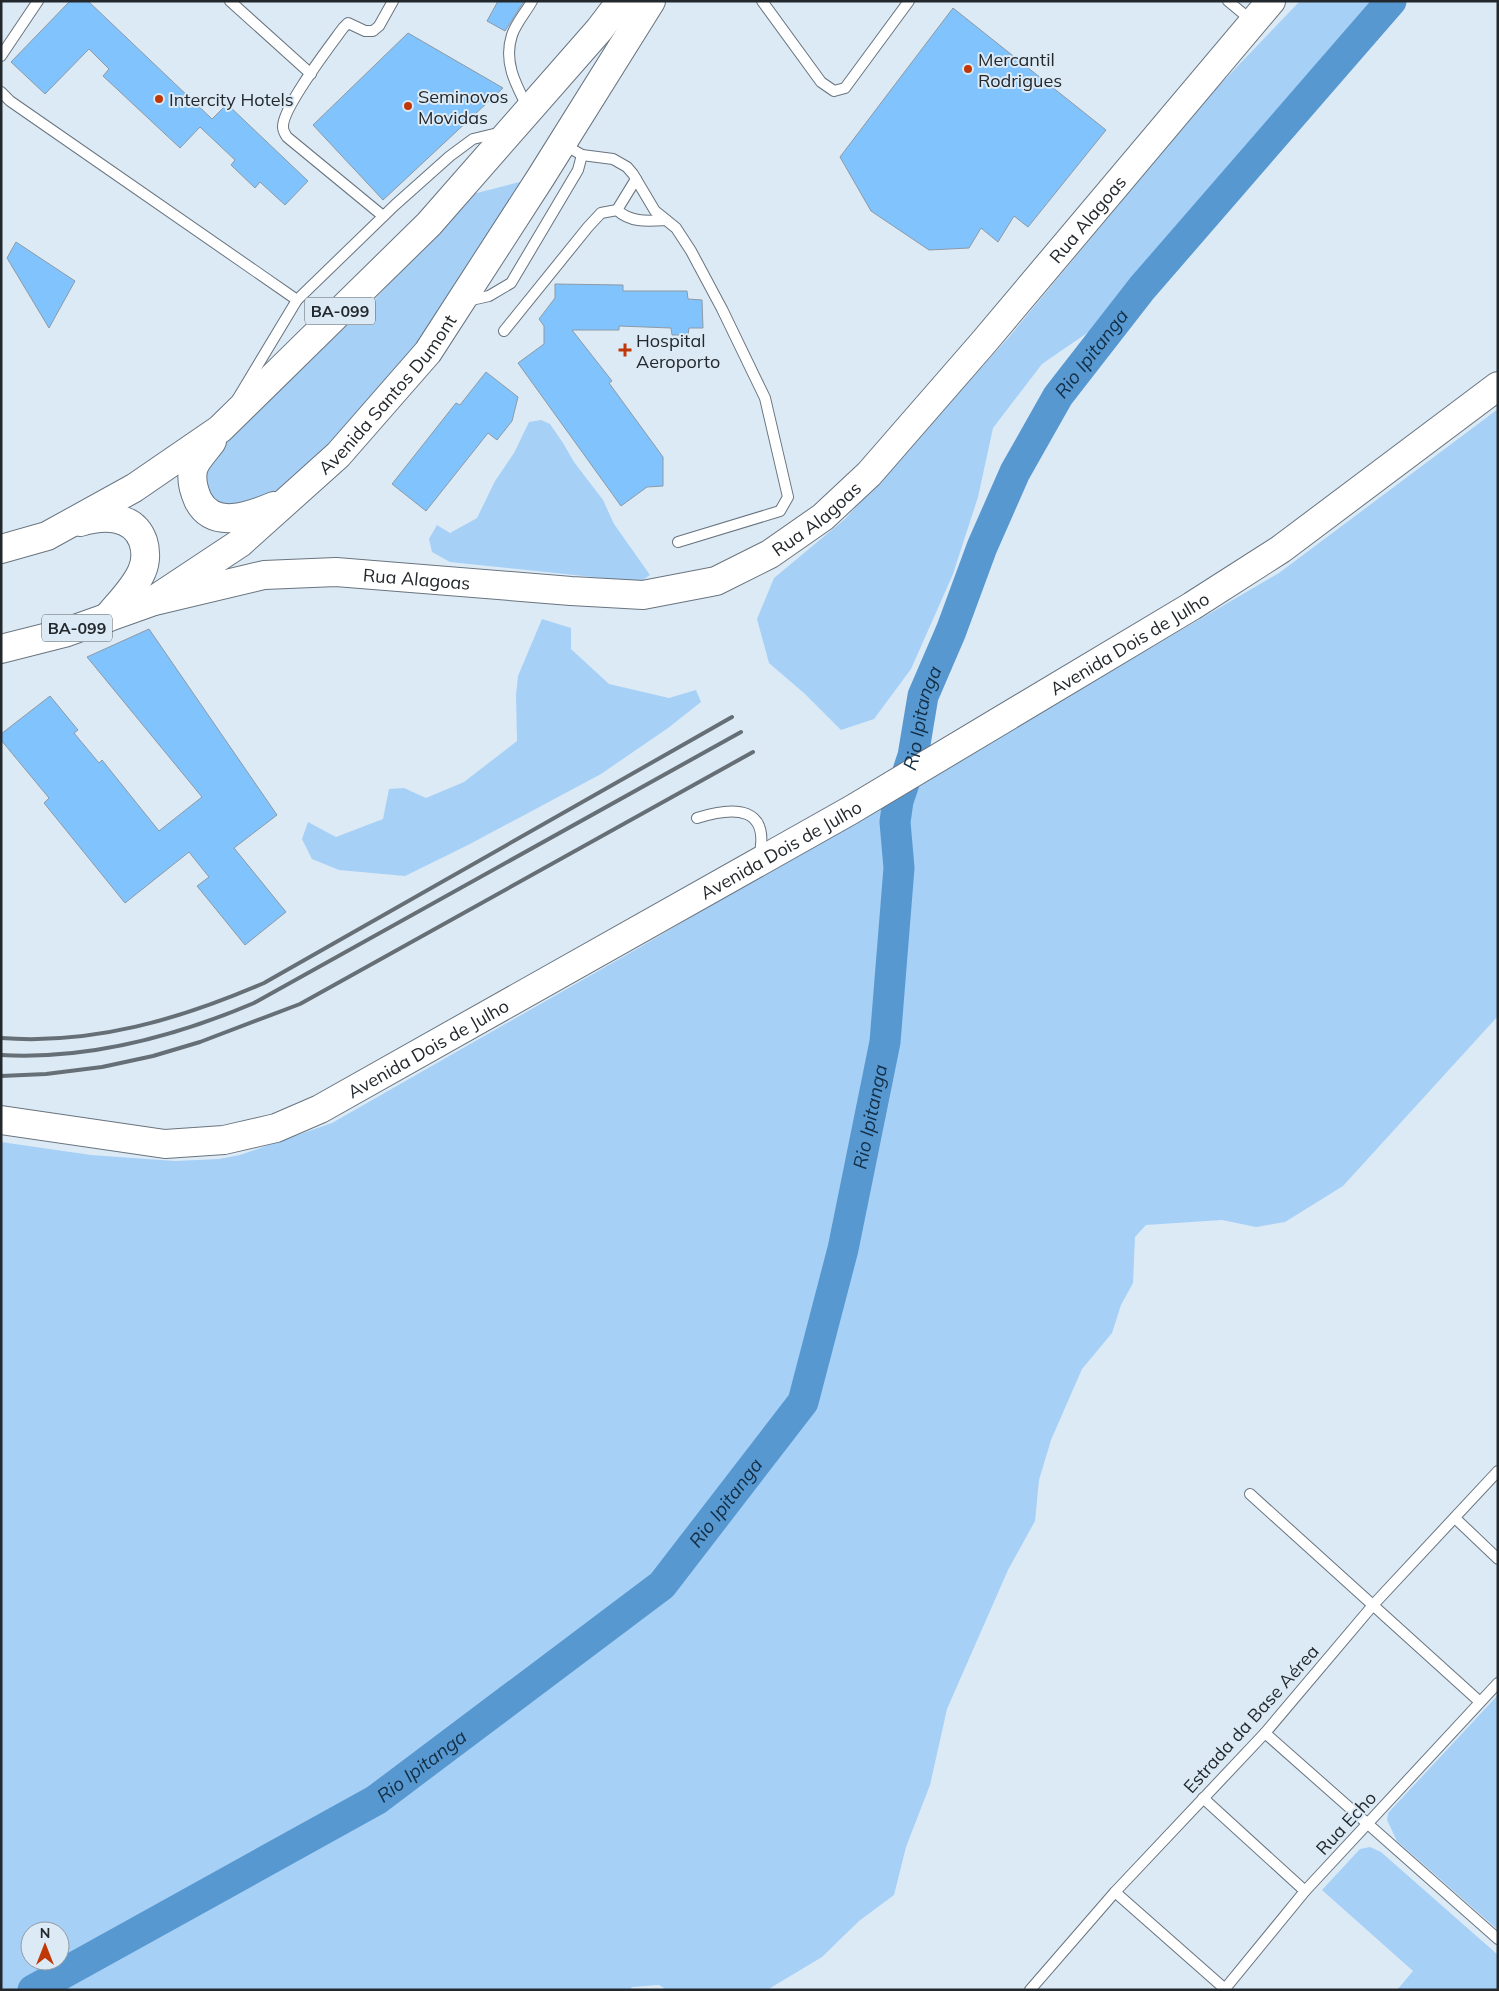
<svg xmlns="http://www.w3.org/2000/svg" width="1499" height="1991" viewBox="0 0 1499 1991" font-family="Mulish,sans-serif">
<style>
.green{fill:#a7d0f6;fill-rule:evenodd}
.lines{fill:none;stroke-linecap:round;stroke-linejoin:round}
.river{stroke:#5798d0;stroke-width:31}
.building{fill:#81c3fd;stroke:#8d9aa5}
.lane-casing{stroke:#68747f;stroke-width:12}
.secondary-casing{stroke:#68747f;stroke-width:30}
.primary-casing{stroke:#68747f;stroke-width:30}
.highway-casing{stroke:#68747f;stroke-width:30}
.lane{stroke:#fff;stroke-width:10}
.secondary{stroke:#fff;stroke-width:28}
.primary{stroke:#fff;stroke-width:28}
.highway{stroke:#fff;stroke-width:28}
.rail{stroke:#666f75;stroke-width:4}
.poi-dot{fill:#c03807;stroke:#dceaf6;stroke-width:2}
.labels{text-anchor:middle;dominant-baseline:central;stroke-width:4;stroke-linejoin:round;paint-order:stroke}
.shield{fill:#dceaf6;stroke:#5a6269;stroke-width:1}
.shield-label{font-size:16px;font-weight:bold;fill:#23282c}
.poi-label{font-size:18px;fill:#23282c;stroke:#dceaf6;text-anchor:start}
.street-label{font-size:18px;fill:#23282c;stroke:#dceaf6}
.water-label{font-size:19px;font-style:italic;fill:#132f47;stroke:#dceaf6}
</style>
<rect width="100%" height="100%" fill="#dceaf6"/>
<g class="green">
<polygon points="1300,1 1371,1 1190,210 1090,331 1042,364 993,428 978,497 953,574 911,669 874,719 841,730 805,694 769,663 757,619 774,578 845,519 899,459 1009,337 1208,97"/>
<polygon points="531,179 426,336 380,393 322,451 268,499 242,512 211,505 203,485 208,467 227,440 376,298 473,194"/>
<path d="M1498,409v607l-155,170 -58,36 -29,5 -34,-7 -76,5 -11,12 -2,46 -12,22 -9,28 -30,36 -31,71 -12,40 -4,41 -27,49 -61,139 -17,76 -24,62 -12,48 -35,26 -37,36 -55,33h-100l-8,-5 -27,2 -2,3h-629v-848l90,13 84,6 44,-2 21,-4 92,-32 310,-177 637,-373zM30,1931h30v30h-30z"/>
<polygon points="541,420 550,424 563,443 574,462 603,500 614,524 650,575 640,582 450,562 432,552 429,539 437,525 450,533 477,518 495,481 514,453 529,422"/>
<polygon points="542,619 571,628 571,649 609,684 669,698 696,690 701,702 668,728 601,774 468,845 405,876 339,870 312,859 302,839 308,822 336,837 383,819 389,789 404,788 426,798 464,782 517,741 516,695 518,676"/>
<polygon points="1498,1695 1498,1930 1397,1841 1387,1820 1388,1813"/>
<polygon points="1370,1847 1381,1852 1498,1955 1498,1990 1397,1990 1413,1971 1322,1890 1360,1849"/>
</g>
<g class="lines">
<path class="river" id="s1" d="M33,1990l343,-190 286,-215 141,-183 40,-153 42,-207 14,-174 -4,-46 3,-21 15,-45 10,-60 28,-65 31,-84 33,-75 43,-76 84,-108 249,-287"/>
</g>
<g class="building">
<polygon points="70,1 88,1 212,119 227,104 308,181 285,205 260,182 255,188 231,165 235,160 200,127 180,148 103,76 109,69 89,49 45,94 11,62"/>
<polygon points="498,1 524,1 505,31 487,21"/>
<polygon points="953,8 1106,130 1028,227 1014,216 998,242 981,228 969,248 929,250 871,211 840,157"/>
<polygon points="408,33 503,88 383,200 313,125"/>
<polygon points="16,242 75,281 49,328 7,258"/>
<polygon points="555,284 623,285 623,291 687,291 688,299 702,300 703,328 689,328 688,335 672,335 671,328 619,326 619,330 572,330 612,381 609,383 663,457 663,486 647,487 621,506 518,363 544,344 544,326 539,319 555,298"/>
<polygon points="486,372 518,397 512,421 497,440 488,433 426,511 392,484 456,403 460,405"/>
<polygon points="149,629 277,815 234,848 286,912 245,945 197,886 209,877 189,852 125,903 44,803 49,798 1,740 1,734 50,696 78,730 74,733 99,763 102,760 159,831 202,797 87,657"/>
</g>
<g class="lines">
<g class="lane-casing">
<g id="lane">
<polyline points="230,1 311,74"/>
<polyline points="762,1 821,82 834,91 845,88 909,1"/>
<polyline points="1228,1 1252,21"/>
<polyline points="1,56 38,1"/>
<polyline points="1,92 10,101 297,300"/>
<path d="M528,108c-12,-23 -25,-46 -16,-73 4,-12 14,-23 20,-34"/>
<polyline points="563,144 582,155 613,159 627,167 633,174 655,211 676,228 691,251 722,309 765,398 788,497 780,511 678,542"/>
<path d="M617,210c14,13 31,11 49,10"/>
<path d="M383,216l-96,-79c-2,-3 -4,-7 -4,-10 -1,-19 47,-81 60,-99l5,-5 17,8h8l6,-5 14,-25"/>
<polyline points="467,301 489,296 511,283 578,170 582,155"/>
<polyline points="504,331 588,227 601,213 617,210 636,179"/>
<polyline points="238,398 297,300 395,205 450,156 473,139 502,132"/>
<path d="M697,818c38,-12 74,-12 62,40"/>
<polyline points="1250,1494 1480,1702"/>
<polyline points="1455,1518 1498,1559"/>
<polyline points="1265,1733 1498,1939"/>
<polyline points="1203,1798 1305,1891"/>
<polyline points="1115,1892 1225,1989"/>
<polyline points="1030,1990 1115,1892 1265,1733 1374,1604 1498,1471"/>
<polyline points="1224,1990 1305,1891 1498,1683"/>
</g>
</g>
<g class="secondary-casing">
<g id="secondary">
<path id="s2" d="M1,1120l164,24 59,-4 52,-12 44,-19 531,-299 341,-204 89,-57 217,-163"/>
</g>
</g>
<g class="primary-casing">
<g id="primary">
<path id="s3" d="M155,601l109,-26 72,-3 235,19 72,4 73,-14 54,-27 53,-37 46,-43 114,-131 288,-342"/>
</g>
</g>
<g class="highway-casing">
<g id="highway">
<path d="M212,441c-5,8 -17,19 -19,29 -2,10 1,21 5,30 15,30 52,16 76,6"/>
<path d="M80,522c23,-7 53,-8 63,19 3,9 3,21 -1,30 -7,17 -24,33 -35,47"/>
<polyline points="1,549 47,536 134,488 220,429 429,224 599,30 621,1"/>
<path id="s4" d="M1,649l63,-16 87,-31 89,-59 98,-88 90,-103 113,-175 110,-176"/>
</g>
</g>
<use href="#lane" class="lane"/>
<use href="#secondary" class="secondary"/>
<use href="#primary" class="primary"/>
<use href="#highway" class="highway"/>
<g class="rail">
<path d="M1,1038c92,7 180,-19 263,-55l468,-266"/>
<path d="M1,1055c88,5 173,-18 253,-52l487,-271"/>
<polyline points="1,1076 46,1074 102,1067 153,1056 200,1042 300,1004 753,752"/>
</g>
</g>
<g class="poi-dot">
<circle cx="968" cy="69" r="5"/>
<circle cx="159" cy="99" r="5"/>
<circle cx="408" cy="106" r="5"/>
<path d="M622.5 342.5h5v5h5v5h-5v5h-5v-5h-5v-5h5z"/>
</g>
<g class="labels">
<g class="shield">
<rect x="305" y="297.5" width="70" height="27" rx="4"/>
<rect x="42" y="614.5" width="70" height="27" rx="4"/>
</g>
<g class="shield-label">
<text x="340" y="311">BA-099</text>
<text x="77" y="628">BA-099</text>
</g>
<g class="poi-label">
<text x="978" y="59">Mercantil<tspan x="978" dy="21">Rodrigues</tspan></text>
<text x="418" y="96">Seminovos<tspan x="418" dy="21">Movidas</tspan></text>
<text x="169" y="99">Intercity Hotels</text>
<text x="636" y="340">Hospital<tspan x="636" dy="21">Aeroporto</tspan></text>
</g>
<g class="street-label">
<text stroke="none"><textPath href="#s3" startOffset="1090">Rua Alagoas</textPath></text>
<text stroke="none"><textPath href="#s4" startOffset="474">Avenida Santos Dumont</textPath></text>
<text stroke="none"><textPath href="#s3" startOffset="685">Rua Alagoas</textPath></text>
<text stroke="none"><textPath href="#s3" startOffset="265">Rua Alagoas</textPath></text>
<text stroke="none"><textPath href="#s2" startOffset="1260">Avenida Dois de Julho</textPath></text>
<text stroke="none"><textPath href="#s2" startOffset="855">Avenida Dois de Julho</textPath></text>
<text stroke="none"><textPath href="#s2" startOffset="450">Avenida Dois de Julho</textPath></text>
<text transform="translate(1251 1719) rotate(-48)">Estrada da Base Aérea</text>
<text transform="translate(1346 1823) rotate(-47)">Rua Echo</text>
</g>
<g class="water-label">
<text stroke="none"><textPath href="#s1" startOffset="2084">Rio Ipitanga</textPath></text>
<text stroke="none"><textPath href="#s1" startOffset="1679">Rio Ipitanga</textPath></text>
<text stroke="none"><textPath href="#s1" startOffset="1274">Rio Ipitanga</textPath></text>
<text stroke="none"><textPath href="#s1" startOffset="854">Rio Ipitanga</textPath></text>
<text stroke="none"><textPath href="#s1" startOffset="449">Rio Ipitanga</textPath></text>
</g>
</g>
<rect width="1499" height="1991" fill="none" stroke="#23282c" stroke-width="5"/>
<g transform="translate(45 1946)"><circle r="24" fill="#dceaf6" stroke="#929ca5"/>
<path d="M0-4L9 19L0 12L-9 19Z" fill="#c03807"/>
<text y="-8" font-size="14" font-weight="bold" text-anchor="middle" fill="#23282c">N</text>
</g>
</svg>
